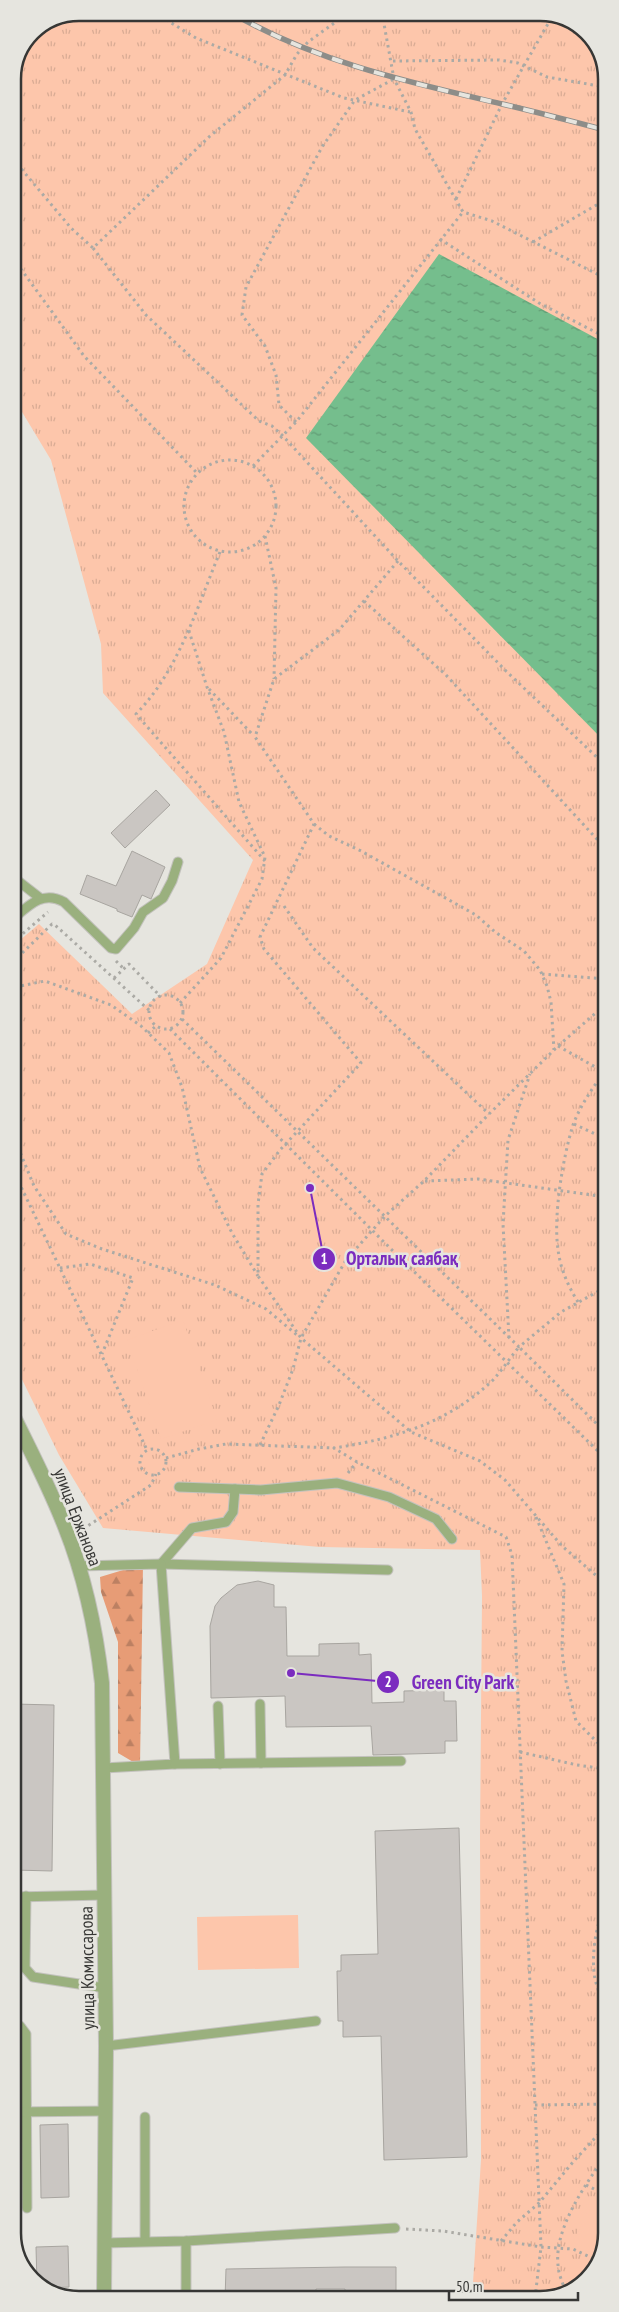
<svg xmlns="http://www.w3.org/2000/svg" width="619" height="2312" viewBox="0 0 619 2312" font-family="'PT Sans Narrow',sans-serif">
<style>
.grass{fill:url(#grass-tufts)}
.forest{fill:url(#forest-firs)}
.pitch{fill:#fdc6ab}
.water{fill:url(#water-ripples)}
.building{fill:#cac6c2;stroke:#a8a5a0}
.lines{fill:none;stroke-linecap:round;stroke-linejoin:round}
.service-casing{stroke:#c3c2bd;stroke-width:11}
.tertiary-casing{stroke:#c3c2bd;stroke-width:16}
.path{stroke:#abaaa5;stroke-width:3;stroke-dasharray:2.5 4;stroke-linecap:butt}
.service{stroke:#9ab07e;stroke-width:9}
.tertiary{stroke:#9ab07e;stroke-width:14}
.rail-casing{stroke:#8d8d89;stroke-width:5.5}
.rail{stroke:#e6e5df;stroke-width:4;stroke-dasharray:11;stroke-linecap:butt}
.labels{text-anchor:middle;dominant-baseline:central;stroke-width:5;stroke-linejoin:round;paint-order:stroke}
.street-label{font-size:18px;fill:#373735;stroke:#e6e5df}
.rim{fill:none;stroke:#373735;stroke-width:2.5}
.leader{fill:none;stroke:#7b2cbf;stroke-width:2}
.callout-dot{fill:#7b2cbf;stroke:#e6e5df;stroke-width:2}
.mark-label{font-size:15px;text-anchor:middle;font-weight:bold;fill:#fff}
.callout-label{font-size:19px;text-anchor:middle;font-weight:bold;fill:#7b2cbf;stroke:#e6e5df;stroke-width:5;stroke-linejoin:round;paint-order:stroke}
</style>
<defs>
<pattern id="grass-tufts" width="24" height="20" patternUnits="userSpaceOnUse" patternTransform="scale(1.25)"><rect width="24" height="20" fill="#fdc6ab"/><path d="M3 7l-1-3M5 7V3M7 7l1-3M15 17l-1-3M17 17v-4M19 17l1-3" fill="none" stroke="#d9ab94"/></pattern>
<pattern id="forest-firs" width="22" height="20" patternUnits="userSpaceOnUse" patternTransform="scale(1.25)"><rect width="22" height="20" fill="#e79c76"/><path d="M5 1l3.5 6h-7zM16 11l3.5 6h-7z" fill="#bc8062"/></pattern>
<pattern id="water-ripples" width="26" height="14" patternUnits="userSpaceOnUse" patternTransform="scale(1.25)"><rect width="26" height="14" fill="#75be8d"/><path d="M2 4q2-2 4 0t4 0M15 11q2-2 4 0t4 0" fill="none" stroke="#619b74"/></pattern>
</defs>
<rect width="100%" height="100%" fill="#e6e5df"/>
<polygon class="grass" points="79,13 548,13 584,29 605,66 606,2233 590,2277 553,2298 472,2298 481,2160 480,1835 482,1596 480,1550 320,1547 103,1528 59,1455 13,1361 13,946 39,924 132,1014 207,964 253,860 103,693 101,644 51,460 13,397 13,79 32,32"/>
<polygon class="forest" points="143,1564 140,1766 118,1753 118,1642 101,1592 100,1577"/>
<g class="pitch">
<polygon points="183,1320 217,1420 161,1439 127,1340"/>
<polygon points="298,1915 299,1968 198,1970 197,1917"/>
<polygon points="590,2206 606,2214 606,2233 599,2254 573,2242"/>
</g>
<polygon class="water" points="439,254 605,343 606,743 306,438"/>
<g class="building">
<polygon points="156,790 170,805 125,848 111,833"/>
<polygon points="132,851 165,867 151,899 142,895 132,917 117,911 117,909 80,894 87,875 116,886"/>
<polygon points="258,1581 274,1585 274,1607 286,1607 287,1656 319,1656 319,1644 359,1643 359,1655 371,1654 372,1703 404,1702 404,1691 444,1690 444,1701 456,1701 457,1741 445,1741 445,1753 373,1755 371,1726 286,1727 285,1696 211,1698 210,1626 215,1606 221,1598 237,1585"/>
<polygon points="14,1704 54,1705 52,1871 14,1870"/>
<polygon points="459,1828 467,2157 384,2160 381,2036 343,2037 343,2021 338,2021 337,1971 341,1971 341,1955 378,1954 375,1831"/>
<polygon points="68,2124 69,2197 41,2198 40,2125"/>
<polygon points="68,2246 69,2287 46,2288 37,2284 36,2247"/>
<polygon points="345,2267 396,2267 396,2299 345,2299 345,2289 316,2289 316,2298 253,2297 253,2299 225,2299 226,2269"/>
</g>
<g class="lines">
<g class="service-casing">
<g id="service">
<polyline points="13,877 40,898"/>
<path d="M13,919c16,-14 30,-29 51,-17l47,46 5,1 18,-21 9,-16 20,-14 9,-17 6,-19"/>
<polyline points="179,1487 261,1490 337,1483 389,1497 436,1519 452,1539"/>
<polyline points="161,1564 388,1570"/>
<polyline points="161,1564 192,1528 226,1522 233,1512 235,1489"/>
<polyline points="79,1566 161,1564 175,1764 104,1768"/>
<polyline points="260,1704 261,1763"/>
<polyline points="218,1706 220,1764"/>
<polyline points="175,1764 401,1761"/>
<polyline points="26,1896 25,1968 33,1977 105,1988"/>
<polyline points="14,1897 105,1895"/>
<polyline points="14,2024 20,2026 26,2034 27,2208"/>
<polyline points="106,2046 316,2021"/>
<polyline points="14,2112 105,2111"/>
<polyline points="145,2117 145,2241"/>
<polyline points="104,2243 186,2241 395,2228"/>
<polyline points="186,2299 186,2241"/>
</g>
</g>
<g class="tertiary-casing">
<path id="tertiary" d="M13,1415c18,37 37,73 52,112 20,50 31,103 37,156l4,363 -2,253"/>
</g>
<g class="path">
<polyline points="155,13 196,38 344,98 410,112"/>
<polyline points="382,13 394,79 411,112 415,129 463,212 492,221 605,278"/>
<polyline points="564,20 593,45"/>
<polyline points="393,61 499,60 518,63 547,77 605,87"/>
<polyline points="13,159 71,228 93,248 210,136 285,75 297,54 308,42 348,13"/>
<polyline points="456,199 502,104 553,15"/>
<polyline points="440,239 539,303 605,337"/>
<polyline points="533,242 605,200"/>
<polyline points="93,248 146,315 259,421 272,426 282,435 398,561 506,671 606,766"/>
<polyline points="13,258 84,356 198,474"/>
<polyline points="296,422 279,405 276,375 265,346 242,315 246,287 322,147 355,100 394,79"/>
<circle cx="230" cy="506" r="46"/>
<polyline points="253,466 296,422 463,212"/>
<polyline points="265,536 276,588 274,679"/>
<path d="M220,552c-23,55 -41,118 -84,162l129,147"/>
<polyline points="398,561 339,630 274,679 255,737 314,824 260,937 264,949 361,1063 280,1150 262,1174 258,1204 258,1276 301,1338 411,1432 480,1461 505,1480 562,1546 606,1584"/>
<polyline points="364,601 446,675 606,849"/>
<polyline points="209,689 254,736"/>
<polyline points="314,824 329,836 361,851 476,915 495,932 524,951 540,970 547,986 551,1002 554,1050"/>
<polyline points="284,906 313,948 489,1114"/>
<polyline points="13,942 48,912"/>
<polyline points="116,961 124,969"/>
<polyline points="13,962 52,924 55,925 150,1011"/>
<polyline points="542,974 606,979"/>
<polyline points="114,978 129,964 161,997"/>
<polyline points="13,995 20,986 45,981 111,1005 141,1026 169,1053 182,1087 200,1168 232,1233 258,1276"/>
<circle cx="166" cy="1012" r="17"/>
<polyline points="180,1003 221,958 262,879 265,857 239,802 224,732 207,687 188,628"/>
<polyline points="182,1019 519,1347 561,1312 606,1287"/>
<polyline points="170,1029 392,1250 606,1459"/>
<polyline points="148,1033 156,1026"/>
<polyline points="558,1046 606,1073"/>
<polyline points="574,1124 606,1139"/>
<polyline points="13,1135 34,1186 66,1234 102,1249 215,1285 266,1309 297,1335"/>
<polyline points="13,1170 147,1450"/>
<polyline points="425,1181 478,1179 606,1197"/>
<polyline points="60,1268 90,1264 133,1278 102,1354"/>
<path d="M578,1302c-10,-16 -18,-34 -20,-53 -5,-33 5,-92 15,-124 7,-19 19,-36 31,-53"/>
<polyline points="509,1338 503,1224 508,1140 530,1074"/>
<polyline points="260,1445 279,1405 293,1369 301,1338 346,1260 385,1216 424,1181 489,1114 558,1046 606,1004"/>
<circle cx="153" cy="1462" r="13"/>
<polyline points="166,1458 199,1449 226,1444 334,1448"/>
<polyline points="348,1473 357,1462"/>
<polyline points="536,1517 564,1584 562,1651 566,1681 576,1721 606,1751"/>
<polyline points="83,1529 151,1485 156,1474"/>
<polyline points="520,1752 577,1765 606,1769"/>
<path d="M606,1906c-11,17 -15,53 -11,73 3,12 8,23 11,35"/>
<polyline points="535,2105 606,2104"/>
<polyline points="586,2185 606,2195"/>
<polyline points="406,2229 443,2231 541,2247 573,2249 596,2260"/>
<polyline points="501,2241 517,2222 539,2203 573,2162 606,2126"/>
<path d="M565,2291c-2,-8 -7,-18 -7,-26 -4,-37 28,-81 48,-110"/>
<path d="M535,2298l6,-51 -29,-692 -6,-18 -149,-75 -23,-14c60,-9 114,-25 159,-68 9,-10 17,-22 26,-33l87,86"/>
</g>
<use href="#service" class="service"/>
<use href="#tertiary" class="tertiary"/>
<g class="rail-casing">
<path id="rail" d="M232,13c84,49 176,69 270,91 34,8 69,17 103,26"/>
</g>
<use href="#rail" class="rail"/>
</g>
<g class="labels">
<g class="street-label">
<text transform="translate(78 1517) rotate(69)">улица Ержанова</text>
<text transform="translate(87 1968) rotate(-91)">улица Комиссарова</text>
</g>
</g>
<path d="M0 0H619V2312H0ZM79 21H540A58 58 0 0 1 598 79V2233A58 58 0 0 1 540 2291H79A58 58 0 0 1 21 2233V79A58 58 0 0 1 79 21Z" fill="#e6e5df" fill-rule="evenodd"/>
<path class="rim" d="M79 21H540A58 58 0 0 1 598 79V2233A58 58 0 0 1 540 2291H79A58 58 0 0 1 21 2233V79A58 58 0 0 1 79 21Z"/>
<path class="leader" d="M310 1188L324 1259M291 1673L388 1682"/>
<g class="callout-dot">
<circle cx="310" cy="1188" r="5"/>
<circle cx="291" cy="1673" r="5"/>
<circle cx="324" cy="1259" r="12"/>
<circle cx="388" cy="1682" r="12"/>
</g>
<g class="mark-label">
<text x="324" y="1264">1</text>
<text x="388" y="1687">2</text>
</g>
<g class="callout-label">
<text x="402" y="1265">Орталық саябақ</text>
<text x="463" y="1689">Green City Park</text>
</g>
<path d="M449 2292v8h129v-8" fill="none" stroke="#373735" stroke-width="2.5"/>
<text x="456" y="2292" font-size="15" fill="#373735" stroke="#e6e5df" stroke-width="4" paint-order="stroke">50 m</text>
</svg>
